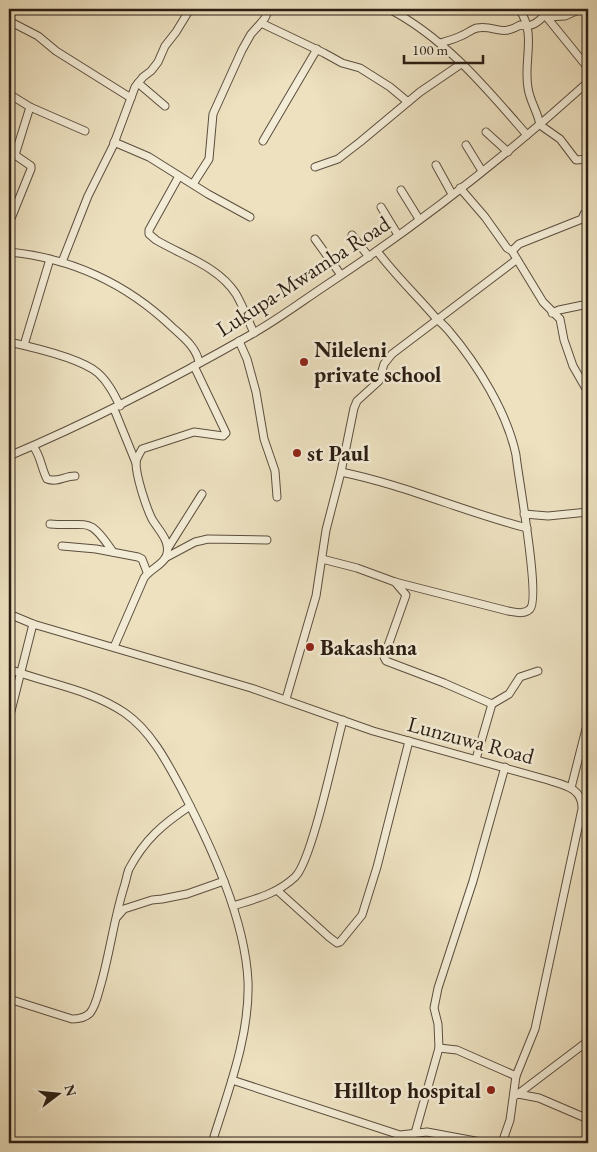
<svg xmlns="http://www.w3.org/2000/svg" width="597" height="1152" viewBox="0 0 597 1152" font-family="'EB Garamond',serif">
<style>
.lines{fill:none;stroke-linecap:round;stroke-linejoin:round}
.minor-casing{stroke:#5c4e3e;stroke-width:9}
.minor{stroke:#f3ecd6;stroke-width:7}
.poi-dot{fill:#8f2418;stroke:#f3ecd6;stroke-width:2}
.labels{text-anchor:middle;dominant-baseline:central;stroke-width:5;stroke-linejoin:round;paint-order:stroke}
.street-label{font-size:22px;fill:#2b1d13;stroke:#f3ecd6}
.poi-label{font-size:22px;font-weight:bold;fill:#2b1d13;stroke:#f3ecd6;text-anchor:start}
</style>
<rect width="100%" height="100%" fill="#ede1c0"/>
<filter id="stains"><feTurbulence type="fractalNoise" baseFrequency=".004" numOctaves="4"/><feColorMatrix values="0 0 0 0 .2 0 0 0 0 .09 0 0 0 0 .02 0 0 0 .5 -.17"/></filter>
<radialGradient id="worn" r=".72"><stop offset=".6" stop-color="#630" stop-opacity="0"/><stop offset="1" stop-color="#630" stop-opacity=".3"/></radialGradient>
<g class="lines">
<g class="minor-casing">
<g id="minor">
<polyline points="269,9 265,18 261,23 324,53 342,63 360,68 390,87 408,102"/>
<path d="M389,9c56,29 98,80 138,126"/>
<path d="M519,9c18,25 4,51 9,79 2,14 10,24 12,37l20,14 16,21 12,-1"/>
<polyline points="547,17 565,16 581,9"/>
<polyline points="9,21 38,36 56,51 131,98"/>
<path d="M440,43c7,-2 15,-4 23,-8 5,-2 9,-6 14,-7 19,-3 23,9 43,-3 11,3 17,-2 25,-10l43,53"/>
<polyline points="138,83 165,106"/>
<polyline points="9,94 30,107 85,131"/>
<polyline points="486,132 508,152"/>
<polyline points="263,141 317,49"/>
<polyline points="114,142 149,157 208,194 250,217"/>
<polyline points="466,145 482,171"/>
<polyline points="436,165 452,194"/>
<polyline points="315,167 338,159 360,142 420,92 461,64"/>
<path d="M179,176l-30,54v4l7,6c27,16 62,26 80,54 7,12 12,26 18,39"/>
<polyline points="193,184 209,159 213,114 242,50 251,34 261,23"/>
<polyline points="460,188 485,217 507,248 512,251 543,302 560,319 564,340 573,366 585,387 588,389"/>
<polyline points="401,190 419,219"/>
<polyline points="381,207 398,235"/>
<polyline points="352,235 369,257"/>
<polyline points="9,236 10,221 31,169 31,166 15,155 30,107"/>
<polyline points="315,239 341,275"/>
<polyline points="512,251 519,244 582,219 584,214"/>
<path d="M9,252c62,6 118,32 163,75 11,10 24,20 27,35"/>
<polyline points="62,262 88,196 113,146 135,87 143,77 151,71 158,62 165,46 176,32 190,9"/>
<polyline points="552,313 559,310 588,304"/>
<polyline points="239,341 247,359 256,392 264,439 275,471 277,497"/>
<path d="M9,342c23,5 72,16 89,31 10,9 16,21 22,33"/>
<polyline points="24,345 50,259"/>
<polyline points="114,409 136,463"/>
<path d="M33,446c8,10 8,22 14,33 11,4 17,-3 28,-3"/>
<path d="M9,456c83,-35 164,-77 243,-122 25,-14 49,-32 73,-48 93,-61 181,-130 263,-204"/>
<path d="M341,472c64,13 123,40 186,56"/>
<polyline points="524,514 548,516 588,512"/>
<path d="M50,524c40,3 38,-9 63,28"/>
<polyline points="62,546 96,549 138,557 142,559 147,572"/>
<polyline points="168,548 202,494"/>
<polyline points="165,558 195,542 208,539 267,540"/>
<path d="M322,559l35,9 38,14 113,29c7,1 16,4 22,-2 11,-11 -12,-132 -14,-154 -9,-43 -39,-91 -67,-124 -4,-5 -9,-9 -14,-14 -19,-22 -40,-42 -58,-66"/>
<polyline points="395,582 406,595 384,657 386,661 444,683 492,704"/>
<path d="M9,614l24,10 218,64 122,43 175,49c16,5 35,8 34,29l-47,220 -19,47 -6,44 -8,23"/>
<path d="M114,647l30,-69c6,-9 17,-12 22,-21 6,-15 -7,-26 -14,-38 -6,-12 -16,-43 -16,-56 0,-4 4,-10 6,-14l52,-17 29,4 3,-3 -32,-67"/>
<path d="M9,669c39,15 81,20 116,44 27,19 43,51 58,79 28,54 62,127 65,189 2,55 -20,110 -36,162"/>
<polyline points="286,699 316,596 326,530 341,472 354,408 357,401 379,381 384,364 392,354 516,260"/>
<polyline points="9,719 33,624"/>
<polyline points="476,759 492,704 509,694 520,677 538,671"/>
<polyline points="571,788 588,721"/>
<polyline points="278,891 329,937 337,943 340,942 362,915 377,867 409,741"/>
<path d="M233,906c22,-7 44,-12 62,-29 17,-16 40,-128 48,-157"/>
<polyline points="117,917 124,909 152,900 162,899 187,894 224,881"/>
<path d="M9,999l63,20c6,0 13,-1 18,-6 6,-7 8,-19 11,-29 9,-32 13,-65 23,-97 2,-6 3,-13 5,-18 16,-30 34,-45 61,-63"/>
<polyline points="439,1048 457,1050 516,1076"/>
<polyline points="232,1080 400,1135 427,1132 486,1143"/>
<polyline points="518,1094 588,1041"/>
<polyline points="516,1095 518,1094 539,1098 588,1119"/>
<polyline points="415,1133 439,1048 438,1024 434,1008 438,988 473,881 505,767"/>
</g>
</g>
<use href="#minor" class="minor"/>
</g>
<g class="poi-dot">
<circle cx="304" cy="362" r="5"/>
<circle cx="297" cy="453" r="5"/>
<circle cx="310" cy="647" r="5"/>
<circle cx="491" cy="1090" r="5"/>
</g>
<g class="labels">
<g class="street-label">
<text transform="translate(303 276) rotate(-33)">Lukupa-Mwamba Road</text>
<text transform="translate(471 740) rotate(15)">Lunzuwa Road</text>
</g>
<g class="poi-label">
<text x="314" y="349">Nileleni<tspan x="314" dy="25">private school</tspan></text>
<text x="307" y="453">st Paul</text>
<text x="320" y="647">Bakashana</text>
<text x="481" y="1090" text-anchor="end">Hilltop hospital</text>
</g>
</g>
<rect width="597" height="1152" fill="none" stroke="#ede1c0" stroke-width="30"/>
<rect x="10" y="10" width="577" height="1132" fill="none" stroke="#2b1d13" stroke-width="2.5"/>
<rect x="15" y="15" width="567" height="1122" fill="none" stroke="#2b1d13"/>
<g transform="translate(58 1094) rotate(74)" stroke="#f3ecd6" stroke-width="4" paint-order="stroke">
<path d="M0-4L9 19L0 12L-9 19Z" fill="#2b1d13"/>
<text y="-8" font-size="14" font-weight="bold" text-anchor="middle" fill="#2b1d13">N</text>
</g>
<path d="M404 55v8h79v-8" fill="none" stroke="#2b1d13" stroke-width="2.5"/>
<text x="412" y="55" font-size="15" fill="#2b1d13" stroke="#f3ecd6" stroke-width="4" paint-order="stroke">100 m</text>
<rect width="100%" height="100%" filter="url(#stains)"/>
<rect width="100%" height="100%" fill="url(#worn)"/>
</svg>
